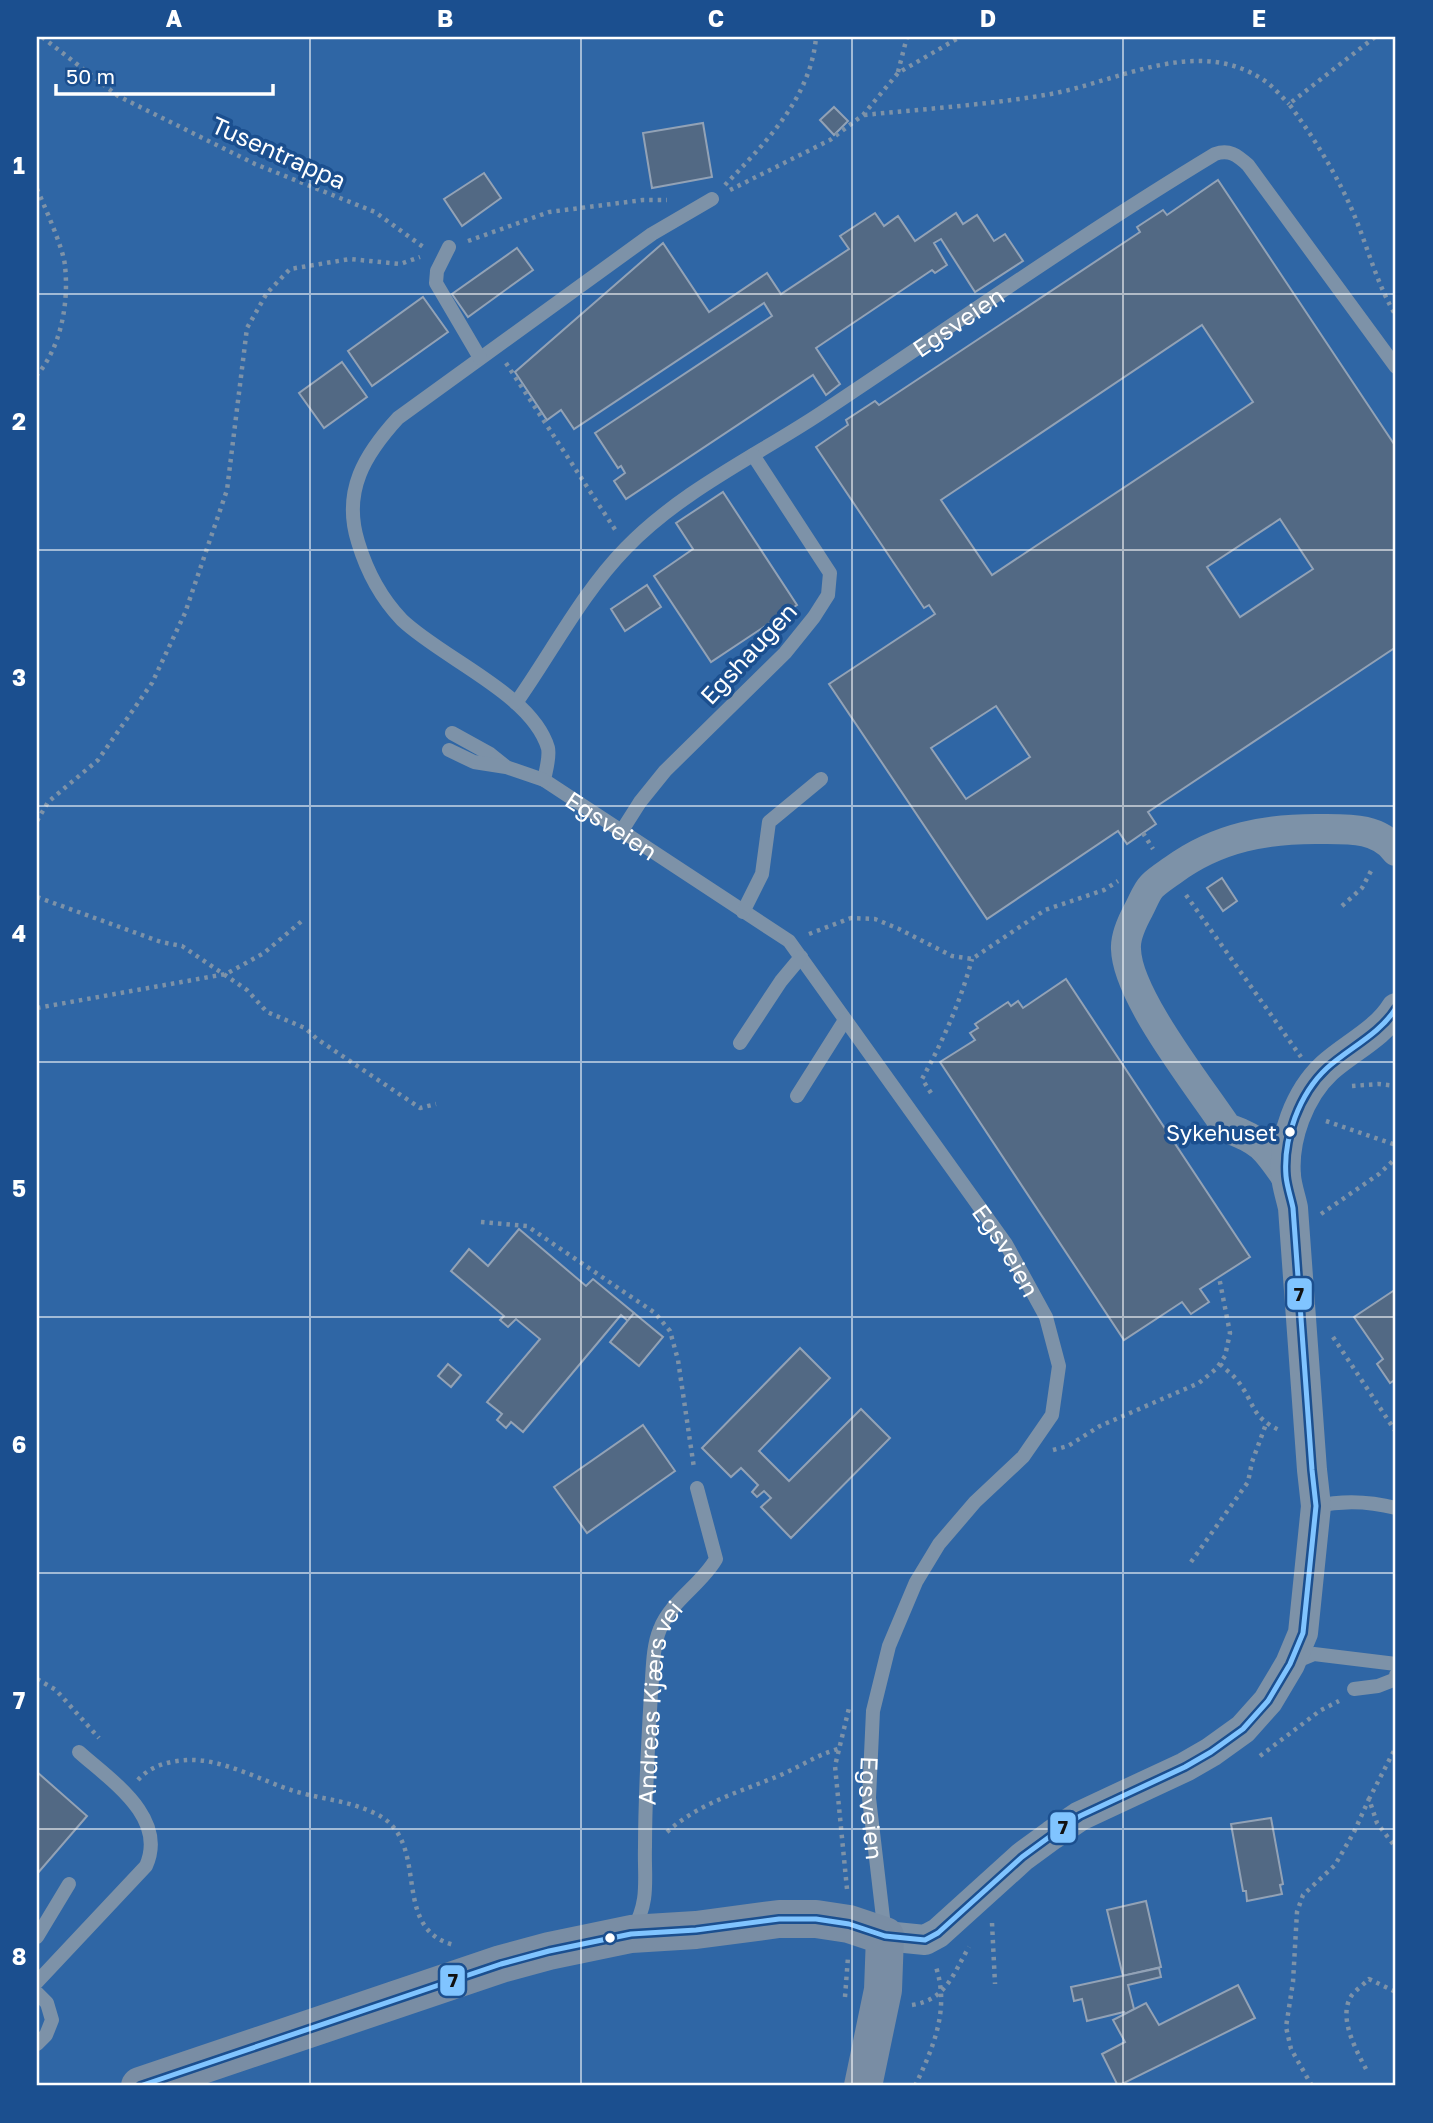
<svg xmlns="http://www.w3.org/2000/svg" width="1433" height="2123" viewBox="0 0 1433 2123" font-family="'Golos Text',sans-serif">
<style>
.green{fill:#2f66a5}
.building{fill:#526984;stroke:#92a2b6;stroke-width:2;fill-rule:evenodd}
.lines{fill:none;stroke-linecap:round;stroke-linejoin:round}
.path{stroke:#7d92a8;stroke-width:4.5;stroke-dasharray:3.5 5;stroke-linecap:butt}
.lane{stroke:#7d92a8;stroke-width:14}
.street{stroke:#7d92a8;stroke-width:30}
.secondary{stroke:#798da4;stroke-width:38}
.bus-1-casing{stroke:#1b4f8f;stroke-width:10}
.bus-1{stroke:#80c4ff;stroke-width:5}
.grid{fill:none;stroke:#fff;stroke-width:2;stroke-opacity:0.55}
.bus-dot{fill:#fff;stroke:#1b4f8f;stroke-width:2.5}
.labels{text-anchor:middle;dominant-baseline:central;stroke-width:7;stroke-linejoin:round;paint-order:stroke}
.bus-label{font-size:22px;fill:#fff;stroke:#1b4f8f;text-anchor:end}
.street-label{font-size:24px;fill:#fff;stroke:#1b4f8f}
.line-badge{stroke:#1b4f8f;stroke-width:2.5}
.pale-badge-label{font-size:19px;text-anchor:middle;font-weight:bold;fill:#111}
.neatline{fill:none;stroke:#fff;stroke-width:2.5}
.grid-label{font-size:23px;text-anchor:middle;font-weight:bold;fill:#fff}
</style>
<rect width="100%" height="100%" fill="#365274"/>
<rect class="green" x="37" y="37" width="1359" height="2049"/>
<g class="building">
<polygon points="834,107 848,121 834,135 820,120"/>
<polygon points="703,123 712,177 652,188 643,133"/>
<polygon points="484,173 501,198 462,226 444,199"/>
<path d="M1218,180l178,267v200l-248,165 8,12 -29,20 -9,-13 -131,88 -158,-235 106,-70 -6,-9 -5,3 -108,-161 32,-22 -2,-5 29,-19 4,4 261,-173 -3,-5 26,-17 4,5zM1202,325l51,77 -261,173 -51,-75zM1280,519l33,50 -73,48 -33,-50zM996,706l34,51 -64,42 -35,-51z"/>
<polygon points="875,213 884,226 898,216 915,241 956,213 963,224 977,215 994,241 1005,234 1023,261 975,292 941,239 934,243 947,265 935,273 932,270 816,348 840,384 826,395 813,375 626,499 614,481 625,473 621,466 618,468 595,433 772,316 764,303 574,429 561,410 547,420 515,372 663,243 709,312 767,273 781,294 849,249 840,236"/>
<polygon points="517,248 533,270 468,317 452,294"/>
<polygon points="423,297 448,332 372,386 348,351"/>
<polygon points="342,362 367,397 324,428 299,393"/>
<polygon points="723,492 797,605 711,662 654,576 693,549 676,523"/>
<polygon points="647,585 661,607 625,631 611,609"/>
<polygon points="1222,878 1237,901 1223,911 1207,888"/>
<polygon points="1066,979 1250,1257 1200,1289 1209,1302 1191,1314 1182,1302 1124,1340 940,1062 975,1040 970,1033 978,1028 975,1024 1008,1002 1011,1006 1018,1001 1023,1008"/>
<polygon points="519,1229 586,1286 593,1279 634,1313 628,1321 621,1315 523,1432 511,1422 506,1428 497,1420 502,1414 487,1402 540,1339 516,1319 508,1327 500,1320 504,1316 451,1271 469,1249 488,1266"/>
<polygon points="1396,1289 1396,1379 1390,1383 1377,1364 1383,1359 1354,1317"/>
<polygon points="634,1313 663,1337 639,1366 610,1342"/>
<polygon points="800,1348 830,1378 759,1451 789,1481 861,1409 890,1438 791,1538 761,1507 771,1498 764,1491 757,1497 752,1492 758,1485 741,1468 731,1477 702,1448"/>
<polygon points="448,1364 461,1375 451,1387 438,1376"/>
<polygon points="643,1425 675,1471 587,1533 554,1487"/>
<polygon points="37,1772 87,1816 37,1874"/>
<polygon points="1271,1818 1283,1884 1280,1885 1282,1894 1247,1901 1246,1891 1243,1891 1231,1824"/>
<polygon points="1146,1901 1161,1967 1123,1976 1107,1910"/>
<polygon points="1159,1968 1161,1977 1128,1985 1134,2009 1125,2014 1124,2012 1087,2021 1082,1999 1074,2001 1071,1987"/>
<polygon points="1238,1985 1255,2018 1118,2086 1102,2054 1125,2042 1113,2020 1146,2003 1159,2025"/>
</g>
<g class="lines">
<g class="path">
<polyline points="42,37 118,96 255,164 375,212 426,249"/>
<path d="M1375,37l-86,67c23,31 43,63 59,97 18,38 26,78 48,115"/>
<polyline points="898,72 907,37"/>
<path d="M864,115c60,-6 121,-10 181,-20 69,-11 149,-60 217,-16 10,6 19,17 27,25"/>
<path d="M725,185c40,-42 86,-87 91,-148"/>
<path d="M37,189c7,16 27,61 28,77 4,37 -4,81 -28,109"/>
<polyline points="730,190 830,140 863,115 898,73 960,37"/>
<polyline points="468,241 549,212 643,200 667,200"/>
<polyline points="506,363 616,531"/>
<polyline points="37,821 48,802 98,760 152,683 185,613 227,490 247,328 267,293 290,269 350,259 400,264 420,257"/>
<polyline points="1143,833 1153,849"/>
<polyline points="1186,895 1301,1057"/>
<polyline points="37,897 161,942 182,946 247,990 267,1012 305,1028 317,1039 420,1108 436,1104"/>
<polyline points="1342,906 1362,888 1372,869"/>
<polyline points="809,934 851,918 875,919 899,929 952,956 972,959 1045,910 1104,890 1118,881"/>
<polyline points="37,1008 226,974 264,953 303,920"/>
<polyline points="1352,1086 1379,1084 1396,1086"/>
<path d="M931,1093l-9,-14c21,-38 39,-79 50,-120"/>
<polyline points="1326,1121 1396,1145"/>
<polyline points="1321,1214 1379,1174 1396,1158"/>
<polyline points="481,1222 527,1226 655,1313 670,1331 678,1360 694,1468"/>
<polyline points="1333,1337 1396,1432"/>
<path d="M1220,1364c5,5 12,10 17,16 19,24 12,36 44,51"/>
<polyline points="1053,1450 1068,1446 1100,1426 1199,1383 1217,1368 1225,1356 1230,1333 1219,1277"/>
<polyline points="1191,1562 1248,1482 1252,1462 1266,1424"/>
<polyline points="37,1679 56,1690 99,1738"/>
<polyline points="1260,1756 1321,1710 1339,1701"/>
<path d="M138,1780c12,-14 31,-19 49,-20 34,-2 75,21 107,31 23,7 47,9 68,17 14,5 27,11 35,24 24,36 2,99 57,113"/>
<path d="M667,1832c33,-30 76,-41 116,-58 20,-9 34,-19 55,-25"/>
<polyline points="1393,1844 1377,1823 1369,1799 1396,1747"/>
<polyline points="847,1889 835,1766 849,1708"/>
<polyline points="992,1923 995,1984"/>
<polyline points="845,1997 848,1957"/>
<path d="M912,2005c34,-5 41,-31 57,-58"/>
<path d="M1366,2069c-10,-19 -29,-53 -14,-74 5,-6 12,-11 17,-16l27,13"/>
<path d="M915,2086c18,-38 35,-76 21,-119"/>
<polyline points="1312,2086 1291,2049 1286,2027 1293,1982 1297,1912 1303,1895 1335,1865 1354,1832 1369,1799"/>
</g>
<g class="lane">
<path id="s1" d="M712,199l-60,35 -254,184c-33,36 -56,73 -40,124 9,30 22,55 44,78 41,39 130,74 146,128 2,9 -2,22 -4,32l245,161 217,303 40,73 13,49 -7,49 -29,42 -48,45 -36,42 -23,38 -27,64 -16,65 -4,87 16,137"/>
<polyline points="449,247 437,271 436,283 480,358"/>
<path id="s2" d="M516,703c36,-51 66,-110 110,-155 55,-57 130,-92 195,-135 131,-87 260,-178 394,-259 14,-5 22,1 33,11l148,202"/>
<polyline points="452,733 490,754 505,766"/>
<polyline points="449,750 474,762 506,767 544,780"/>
<polyline points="621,832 640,802 665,771 785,653 814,617 828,595 830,573 753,455"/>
<polyline points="743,912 762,874 769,822 821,779"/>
<polyline points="740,1043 781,981 801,957"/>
<polyline points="797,1096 845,1020"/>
<path d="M1316,1506c28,-6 53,-5 80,2"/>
<polyline points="1292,1663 1314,1654 1396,1664"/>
<polyline points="1354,1689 1378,1686 1396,1679 1396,1675"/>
<path id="s3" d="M633,1930c17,-30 11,-51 12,-83 0,-51 3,-103 6,-154 2,-21 1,-45 9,-64 11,-28 41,-44 56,-70l-19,-71"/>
<polyline points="37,1937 69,1884"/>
<path d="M37,1982l109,-116c22,-49 -36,-86 -67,-114"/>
<polyline points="37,1993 47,2003 52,2020 46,2035 37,2044"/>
</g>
<g class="street">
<path d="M1286,1177c-20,-29 -25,-37 -59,-49 -28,-42 -100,-132 -101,-179 -1,-13 7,-29 13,-40 4,-7 7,-17 13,-23 6,-6 14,-11 21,-16 45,-33 95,-42 150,-41 27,0 56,-1 73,22"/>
<path d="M885,1936l40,4 13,-7 84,-76 30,-22 28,-19 105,-49 26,-15 32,-23 25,-28 22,-37 13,-31 13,-127 -4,-36 -19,-262c-2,-10 -6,-21 -7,-32 -3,-37 13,-82 41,-108 22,-20 53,-34 69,-60"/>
</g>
<polyline class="secondary" points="140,2086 501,1964 549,1951 631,1934 696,1930 779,1919 816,1919 849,1924 885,1936 883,1990 863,2086"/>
<g class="bus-1-casing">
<path id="bus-1" d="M140,2086l361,-122 48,-13 82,-17 65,-4 83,-11h37l33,5 36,12 40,4 13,-7 84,-76 30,-22 28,-19 105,-49 26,-15 32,-23 25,-28 22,-37 13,-31 13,-127 -4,-36 -19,-262c-2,-10 -6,-21 -7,-32 -3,-37 13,-82 41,-108 22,-20 53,-34 69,-60"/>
</g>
<use href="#bus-1" class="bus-1"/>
</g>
<path class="grid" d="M310,37v2049M581,37v2049M852,37v2049M1123,37v2049M37,294h1359M37,550h1359M37,806h1359M37,1062h1359M37,1317h1359M37,1573h1359M37,1829h1359"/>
<g class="bus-dot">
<circle cx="1290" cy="1132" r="6"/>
<circle cx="610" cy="1938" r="6"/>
</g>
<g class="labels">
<g class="bus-label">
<text x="1277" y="1132">Sykehuset</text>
</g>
<g class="street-label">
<text transform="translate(279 152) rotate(24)">Tusentrappa</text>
<text stroke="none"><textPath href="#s2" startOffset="593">Egsveien</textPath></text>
<text transform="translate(748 653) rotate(-47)">Egshaugen</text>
<text stroke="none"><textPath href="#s1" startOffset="922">Egsveien</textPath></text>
<text stroke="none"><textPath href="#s1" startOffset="1512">Egsveien</textPath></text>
<text stroke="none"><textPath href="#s3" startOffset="231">Andreas Kjærs vei</textPath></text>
<text stroke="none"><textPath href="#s1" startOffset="2140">Egsveien</textPath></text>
</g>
</g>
<g class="line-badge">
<rect x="1286" y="1277" width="27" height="34" rx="7" fill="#80c4ff"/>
<rect x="1049" y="1811" width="28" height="33" rx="7" fill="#80c4ff"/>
<rect x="439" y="1964" width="27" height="33" rx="7" fill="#80c4ff"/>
</g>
<g class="pale-badge-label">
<text x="1299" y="1301">7</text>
<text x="1063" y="1834">7</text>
<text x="453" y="1987">7</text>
</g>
<rect width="1433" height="2123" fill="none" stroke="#1b4f8f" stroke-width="77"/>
<path d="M56 84v10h217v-10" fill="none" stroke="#ffffff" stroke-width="3.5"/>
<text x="66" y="84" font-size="21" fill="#ffffff" stroke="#1b4f8f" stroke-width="5" paint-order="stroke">50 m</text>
<rect x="38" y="38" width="1356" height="2046" class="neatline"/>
<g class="grid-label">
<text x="174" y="27">A</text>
<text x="445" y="27">B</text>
<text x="716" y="27">C</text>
<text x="988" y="27">D</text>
<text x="1259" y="27">E</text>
<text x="19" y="174">1</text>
<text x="19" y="430">2</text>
<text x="19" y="686">3</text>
<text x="19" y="942">4</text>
<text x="19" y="1197">5</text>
<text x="19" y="1453">6</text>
<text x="19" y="1709">7</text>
<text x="19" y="1965">8</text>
</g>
</svg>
